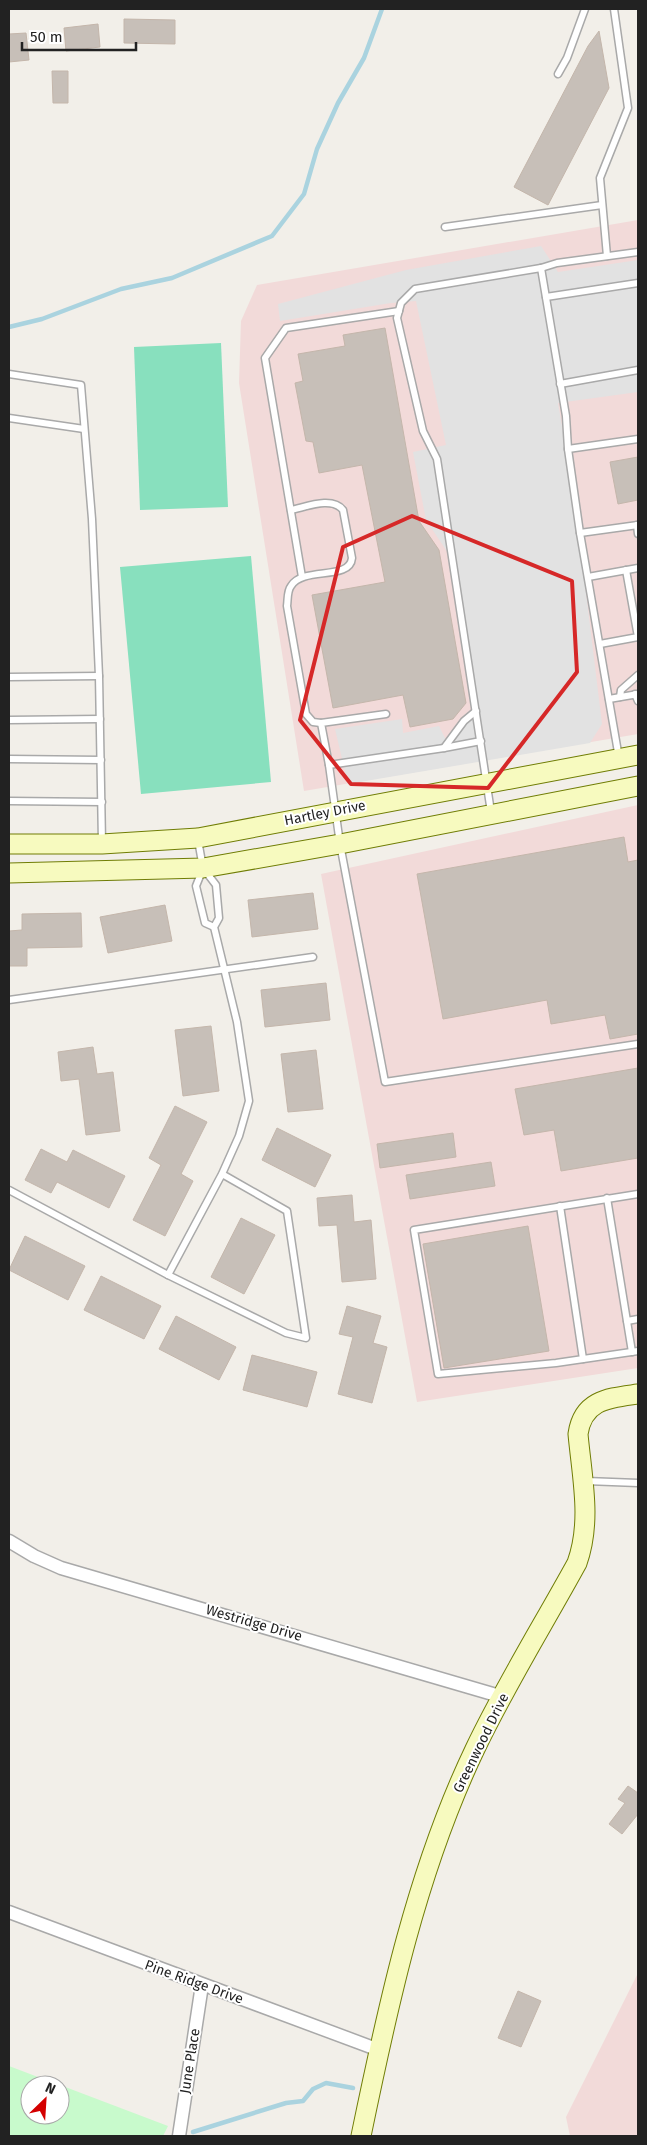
<svg xmlns="http://www.w3.org/2000/svg" width="647" height="2145" viewBox="0 0 647 2145" font-family="'Fira Sans',sans-serif">
<style>
.commercial{fill:#f2dad9}
.park{fill:#c8facc}
.pitch{fill:#88e0be}
.parking{fill:#e2e2e2}
.lines{fill:none;stroke-linecap:round;stroke-linejoin:round}
.stream{stroke:#aad3df;stroke-width:4.5}
.building{fill:#c7bfb8;stroke:#c4b6ab}
.lane-casing{stroke:#a9a9a9;stroke-width:9}
.street-casing{stroke:#a9a9a9;stroke-width:15}
.secondary-casing{stroke:#707d05;stroke-width:21}
.lane{stroke:#fff;stroke-width:6}
.street{stroke:#fff;stroke-width:12}
.secondary{stroke:#f7fabf;stroke-width:19}
.marked{fill:none;stroke:#d62828;stroke-width:4;stroke-linejoin:round}
.labels{text-anchor:middle;dominant-baseline:central;stroke-width:4;stroke-linejoin:round;paint-order:stroke}
.street-label{font-size:14px;fill:#222;stroke:#fff}
</style>
<rect width="100%" height="100%" fill="#f2efe9"/>
<g class="commercial">
<polygon points="638,220 638,734 304,791 239,383 241,321 257,285"/>
<polygon points="638,805 638,1368 417,1402 321,874"/>
<polygon points="638,1973 638,2136 570,2136 566,2117"/>
</g>
<polygon class="park" points="9,2066 59,2085 30,2085 30,2115 60,2115 60,2085 168,2126 163,2136 9,2136"/>
<g class="pitch">
<polygon points="221,343 228,507 140,510 134,347"/>
<polygon points="251,556 271,782 141,794 120,567"/>
</g>
<polygon class="parking" points="541,246 558,272 638,260 638,392 558,403 574,494 602,724 590,743 348,784 335,729 402,719 403,733 439,726 446,740 475,709 448,553 426,520 413,452 446,445 416,301 391,303 280,321 278,304 406,270"/>
<g class="lines">
<g class="stream">
<polyline points="9,327 42,319 121,289 172,278 272,236 304,194 317,149 338,103 364,58 382,9"/>
<polyline points="193,2132 286,2103 303,2101 313,2089 326,2083 353,2088"/>
</g>
</g>
<g class="building">
<polygon points="124,19 175,20 175,44 124,43"/>
<polygon points="98,24 100,47 66,51 64,28"/>
<polygon points="599,31 609,88 548,205 514,187 588,46"/>
<polygon points="26,33 29,60 9,62 9,34"/>
<polygon points="52,71 68,71 68,103 53,103"/>
<polygon points="385,328 419,521 439,550 466,703 453,719 410,727 403,695 333,708 312,595 385,582 362,465 319,473 313,442 306,441 295,383 303,381 298,354 345,346 343,335"/>
<polygon points="638,457 638,500 618,504 610,462"/>
<polygon points="624,837 628,862 638,860 638,1034 610,1039 605,1015 551,1024 547,1000 443,1019 417,874"/>
<polygon points="313,893 318,929 252,937 248,900"/>
<polygon points="165,905 172,941 108,953 100,917"/>
<polygon points="81,913 82,947 27,948 27,966 9,966 9,931 22,930 22,914"/>
<polygon points="326,983 330,1020 265,1027 261,990"/>
<polygon points="211,1026 219,1091 183,1096 175,1030"/>
<polygon points="93,1047 97,1074 113,1072 120,1131 86,1135 79,1079 61,1081 58,1052"/>
<polygon points="316,1050 323,1109 288,1112 281,1054"/>
<polygon points="638,1068 638,1158 561,1171 554,1130 524,1135 515,1089"/>
<polygon points="175,1106 207,1122 181,1174 193,1181 165,1236 133,1220 161,1165 149,1158"/>
<polygon points="277,1128 331,1155 315,1187 262,1160"/>
<polygon points="453,1133 456,1157 380,1168 377,1144"/>
<polygon points="41,1149 67,1162 73,1150 125,1176 109,1208 57,1182 51,1193 25,1180"/>
<polygon points="491,1162 495,1186 410,1199 406,1175"/>
<polygon points="352,1195 354,1222 371,1220 376,1279 342,1282 337,1225 319,1226 317,1198"/>
<polygon points="241,1218 275,1235 244,1294 211,1277"/>
<polygon points="528,1226 549,1351 444,1368 423,1244"/>
<polygon points="25,1236 85,1266 68,1300 9,1270"/>
<polygon points="101,1276 161,1306 144,1339 84,1310"/>
<polygon points="347,1306 381,1316 373,1343 387,1347 372,1403 338,1394 353,1337 339,1334"/>
<polygon points="176,1316 236,1347 219,1380 159,1349"/>
<polygon points="252,1355 317,1372 307,1407 243,1390"/>
<polygon points="628,1786 638,1793 638,1814 622,1834 609,1824 625,1803 618,1799"/>
<polygon points="518,1991 541,2001 521,2047 498,2038"/>
</g>
<g class="lines">
<g class="lane-casing">
<g id="lane">
<polyline points="558,74 567,58 585,9"/>
<polyline points="445,227 602,205"/>
<polyline points="607,256 600,178 628,108 614,9"/>
<polyline points="541,268 566,416 568,449 580,533 619,758"/>
<polyline points="546,297 638,283"/>
<polyline points="9,374 81,385 92,519 99,676 102,843"/>
<polyline points="560,384 638,370"/>
<polyline points="9,418 84,429"/>
<polyline points="568,449 638,439"/>
<path d="M291,510c15,-3 41,-14 52,0l9,48c-2,23 -49,8 -61,28 -4,5 -3,13 -4,20l19,108 7,8 8,1"/>
<polyline points="637,525 638,534"/>
<polyline points="580,533 638,525"/>
<polyline points="302,577 265,358 286,328 399,311"/>
<polyline points="588,577 638,568"/>
<polyline points="600,644 638,637 626,570"/>
<polyline points="9,677 99,676"/>
<polyline points="635,694 638,701"/>
<polyline points="620,697 621,690 638,675"/>
<polyline points="609,699 638,694"/>
<polyline points="9,720 100,719"/>
<polyline points="481,741 444,748 329,765 340,844 385,1082 638,1044"/>
<polyline points="444,748 464,721 476,711"/>
<polyline points="9,759 101,760"/>
<polyline points="329,765 321,723 386,714"/>
<polyline points="9,801 102,802"/>
<polyline points="491,812 437,459 423,431 397,318 401,303 415,289 541,268 557,263 638,252"/>
<polyline points="198,840 203,868 216,885 219,918 214,927 237,1022 249,1101 239,1136 222,1174 168,1275 286,1333 306,1338 287,1211 222,1174"/>
<polyline points="202,871 196,886 205,923 214,927"/>
<polyline points="9,1000 313,957"/>
<polyline points="9,1190 168,1275"/>
<polyline points="638,1194 414,1230 438,1374 556,1363 638,1351"/>
<polyline points="607,1198 632,1352"/>
<polyline points="560,1206 583,1359"/>
<polyline points="627,1321 638,1319"/>
<polyline points="586,1481 638,1483"/>
</g>
</g>
<g class="street-casing">
<g id="street">
<polyline points="9,1541 34,1556 61,1568 503,1697"/>
<polyline points="9,1912 379,2050"/>
<polyline points="179,2136 202,1985"/>
</g>
</g>
<g class="secondary-casing">
<g id="secondary">
<polyline points="9,844 102,844 198,838 638,755"/>
<polyline points="9,873 203,868 340,844 638,786"/>
<path d="M361,2136c27,-131 56,-266 114,-387 30,-63 68,-124 102,-186 15,-42 5,-85 1,-129 5,-35 32,-36 60,-40"/>
</g>
</g>
<use href="#lane" class="lane"/>
<use href="#street" class="street"/>
<use href="#secondary" class="secondary"/>
</g>
<path class="marked" d="M412,516l160,65 5,91 -89,116 -137,-4 -51,-64 43,-173z"/>
<g class="labels">
<g class="street-label">
<text transform="translate(325 813) rotate(-11)">Hartley Drive</text>
<text transform="translate(254 1623) rotate(16)">Westridge Drive</text>
<text transform="translate(481 1743) rotate(-64)">Greenwood Drive</text>
<text transform="translate(194 1982) rotate(20)">Pine Ridge Drive</text>
<text transform="translate(190 2061) rotate(-81)">June Place</text>
</g>
</g>
<rect width="647" height="2145" fill="none" stroke="#222222" stroke-width="20"/>
<g transform="translate(45 2100) rotate(25)"><circle r="24" fill="#ffffff" stroke="#a7a7a7"/>
<path d="M0-4L9 19L0 12L-9 19Z" fill="#d40000"/>
<text y="-8" font-size="14" font-weight="bold" text-anchor="middle" fill="#222222">N</text>
</g>
<path d="M22 42v8h114v-8" fill="none" stroke="#222222" stroke-width="2.5"/>
<text x="30" y="42" font-size="15" fill="#222222" stroke="#ffffff" stroke-width="4" paint-order="stroke">50 m</text>
</svg>
